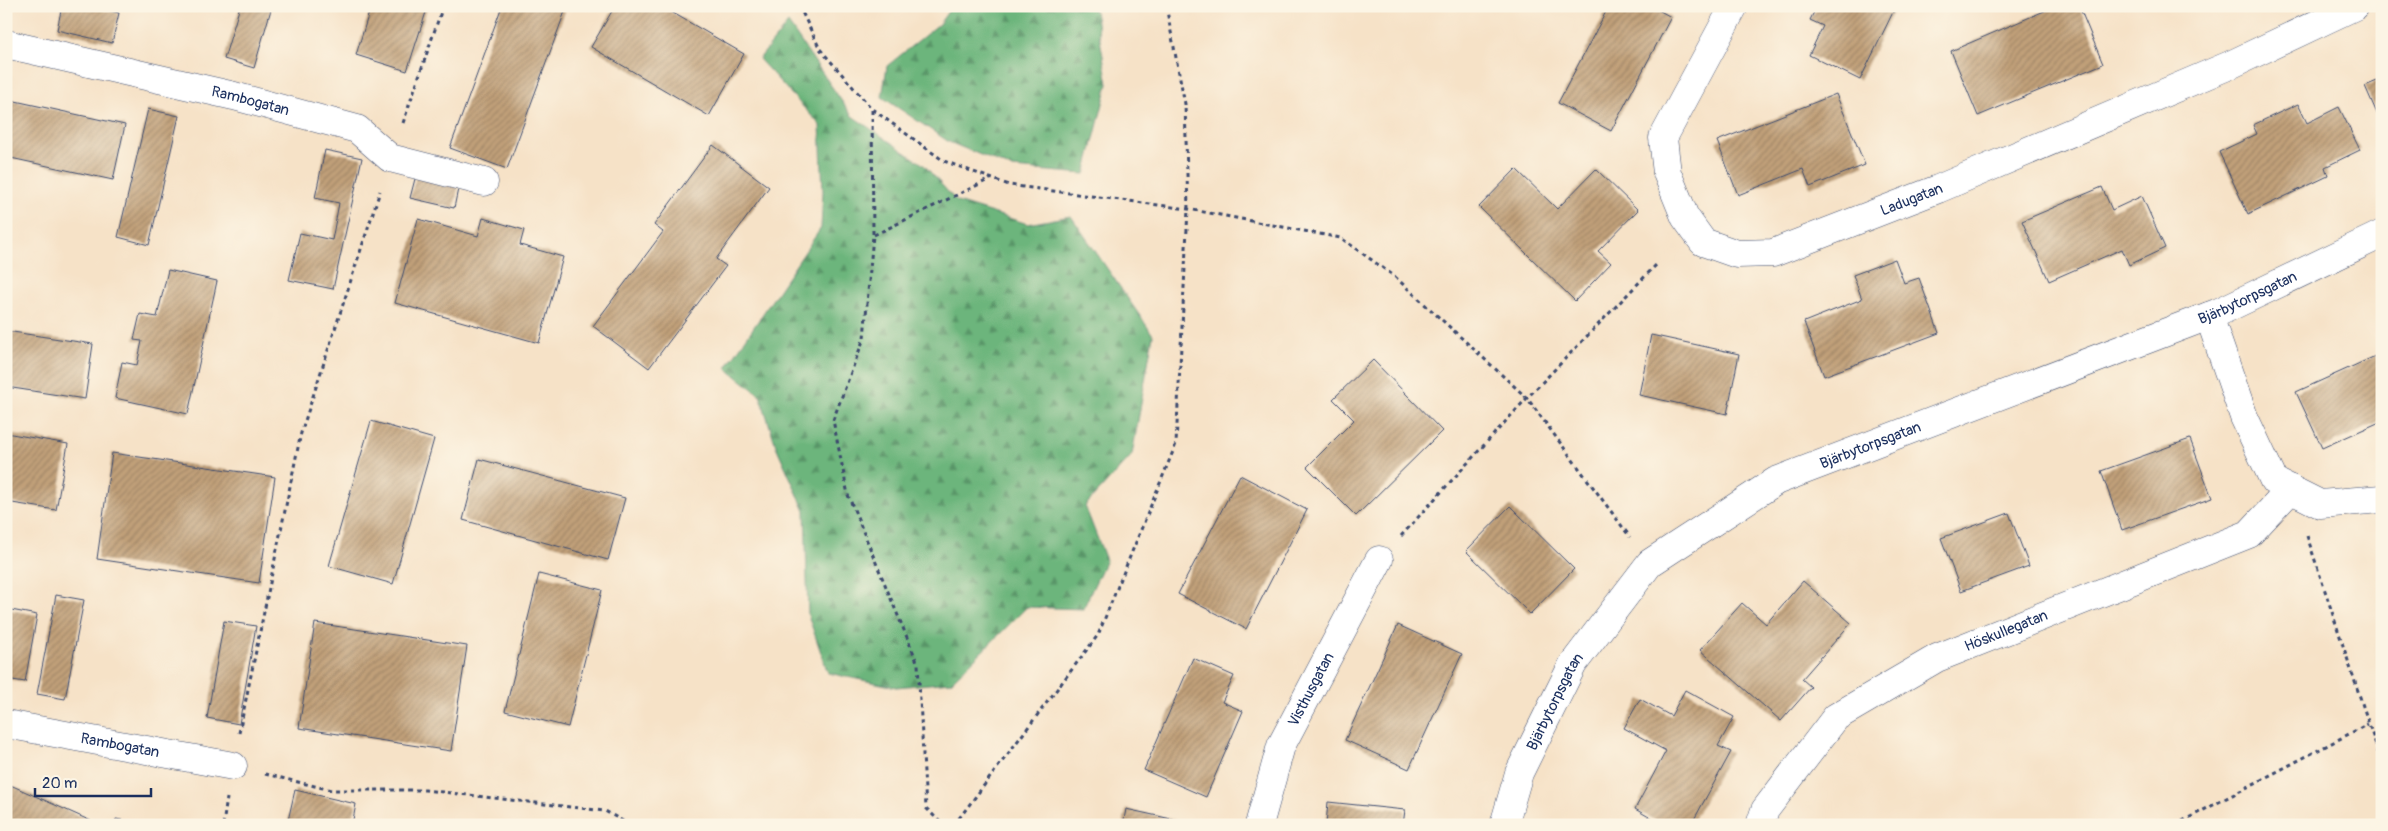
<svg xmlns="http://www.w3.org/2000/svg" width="2388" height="831" viewBox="0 0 2388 831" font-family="Pangolin,sans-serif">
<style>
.forest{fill:url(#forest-firs);stroke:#44726c}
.building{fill:url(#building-hatch)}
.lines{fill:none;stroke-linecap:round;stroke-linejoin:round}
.minor-casing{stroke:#3c4a6e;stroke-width:29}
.path{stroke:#3c4a6e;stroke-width:3;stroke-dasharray:4 4;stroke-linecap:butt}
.minor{stroke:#fff;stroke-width:28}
.labels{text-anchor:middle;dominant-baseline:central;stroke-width:4;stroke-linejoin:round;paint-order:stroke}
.street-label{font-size:15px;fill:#1b2f5e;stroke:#fcf5e5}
</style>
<defs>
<pattern id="forest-firs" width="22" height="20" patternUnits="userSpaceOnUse" patternTransform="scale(1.25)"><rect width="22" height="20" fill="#6cb57b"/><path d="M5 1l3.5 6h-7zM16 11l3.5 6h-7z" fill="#589468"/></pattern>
<pattern id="building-hatch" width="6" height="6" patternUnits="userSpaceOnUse" patternTransform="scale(1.25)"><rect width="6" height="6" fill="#c1a079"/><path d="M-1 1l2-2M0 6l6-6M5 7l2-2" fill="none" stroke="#9c8366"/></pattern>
</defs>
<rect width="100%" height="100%" fill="#fcf5e5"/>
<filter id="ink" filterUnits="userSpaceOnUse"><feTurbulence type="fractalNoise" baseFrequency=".02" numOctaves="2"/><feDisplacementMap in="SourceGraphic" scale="10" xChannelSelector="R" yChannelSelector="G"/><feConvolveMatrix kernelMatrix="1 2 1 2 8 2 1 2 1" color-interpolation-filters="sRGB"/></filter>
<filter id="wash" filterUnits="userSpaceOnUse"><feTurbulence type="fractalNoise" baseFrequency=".0096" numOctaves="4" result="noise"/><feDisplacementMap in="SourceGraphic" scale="20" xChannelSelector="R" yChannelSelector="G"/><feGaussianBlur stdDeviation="1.12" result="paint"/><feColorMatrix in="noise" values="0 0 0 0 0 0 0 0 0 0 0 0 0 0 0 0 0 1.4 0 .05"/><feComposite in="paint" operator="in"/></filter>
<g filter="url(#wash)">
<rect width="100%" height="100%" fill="#f6e2c7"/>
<g class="forest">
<polygon points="952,6 1094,6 1108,84 1085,174 1012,168 949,142 882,97 887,66 939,24"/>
<polygon points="788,23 852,116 924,165 957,202 1028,224 1071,216 1153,335 1132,455 1085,506 1106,560 1083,609 1027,607 951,682 896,687 828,673 808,615 805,511 776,446 760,395 726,368 821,228 823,191 820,125 759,59"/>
</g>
<g id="blocks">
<g class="building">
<polygon points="62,6 90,6 119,13 112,43 57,30"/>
<polygon points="240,6 272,6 254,68 224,59"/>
<polygon points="371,6 428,6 407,71 356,55"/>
<polygon points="502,6 567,6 507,169 450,148"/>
<polygon points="615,6 661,6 744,54 709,116 591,47"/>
<polygon points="1609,6 1651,6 1671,17 1611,131 1558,103"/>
<polygon points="1817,6 1896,6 1860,80 1809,55 1823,26 1810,20"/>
<polygon points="2056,6 2079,6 2103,64 1978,116 1951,51"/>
<polygon points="2382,79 2382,125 2365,86"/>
<polygon points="1836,94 1865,165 1810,187 1803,169 1738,195 1717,141"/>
<polygon points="6,99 125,125 113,180 6,157"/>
<polygon points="2298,104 2307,123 2339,107 2360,150 2325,167 2328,176 2248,214 2219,152 2257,134 2253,125"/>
<polygon points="148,109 179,116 149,245 118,237"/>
<polygon points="713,145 769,187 716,259 726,266 649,368 593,326 663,232 654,225"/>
<polygon points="325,150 362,158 333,289 289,280 300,233 332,240 339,203 315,198"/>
<polygon points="1516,169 1557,209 1596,169 1638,210 1598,251 1611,263 1575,301 1479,207"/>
<polygon points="416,175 459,184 454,208 410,198"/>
<polygon points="2102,187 2112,210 2142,196 2165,248 2129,265 2122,249 2049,281 2022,221"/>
<polygon points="483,218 524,230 520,245 563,257 539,343 395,303 418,219 478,236"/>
<polygon points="1895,259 1904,283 1919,278 1939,333 1824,376 1804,322 1862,299 1853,275"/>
<polygon points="168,270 217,281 188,414 115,398 122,362 137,365 142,341 134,340 140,314 157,317"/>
<polygon points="6,331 93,344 85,399 6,387"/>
<polygon points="1651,335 1739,354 1727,414 1639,395"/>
<polygon points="2382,353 2382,421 2322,448 2296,392"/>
<polygon points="1373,360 1442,431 1356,516 1307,467 1354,420 1333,399"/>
<polygon points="371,421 434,439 393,584 329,566"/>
<polygon points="6,433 68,444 56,510 6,502"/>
<polygon points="2190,439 2212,498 2122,530 2101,471"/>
<polygon points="112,453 275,477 259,583 97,559"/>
<polygon points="479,459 625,498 608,560 463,520"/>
<polygon points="1240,475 1307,510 1246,629 1178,594"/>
<polygon points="1510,506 1574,569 1530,614 1466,551"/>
<polygon points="2009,513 2029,566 1961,591 1941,538"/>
<polygon points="2378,555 2382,555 2382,567 2381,567"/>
<polygon points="539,574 602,590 568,727 505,711"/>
<polygon points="1803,581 1851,623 1802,679 1811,687 1781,721 1700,650 1742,603 1766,624"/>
<polygon points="56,595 84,600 65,699 37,694"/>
<polygon points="6,609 37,615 25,682 6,679"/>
<polygon points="224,621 256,626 239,724 207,718"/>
<polygon points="315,623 467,646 451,751 299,728"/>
<polygon points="1398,625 1462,654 1409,769 1345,740"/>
<polygon points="1193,658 1234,676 1222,702 1243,711 1206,797 1144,770"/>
<polygon points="1685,690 1734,717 1718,746 1731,752 1691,825 1663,825 1635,809 1666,751 1624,728 1640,699 1671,716"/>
<polygon points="6,783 91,821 89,825 6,825"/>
<polygon points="295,790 356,804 352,825 287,825"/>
<polygon points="1328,802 1405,810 1403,825 1326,825"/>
<polygon points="1126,809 1194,824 1194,825 1123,825"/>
<polygon points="116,819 142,824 142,825 115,825"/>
<polygon points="407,821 419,824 419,825 406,825"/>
</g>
</g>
</g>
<g filter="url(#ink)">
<use href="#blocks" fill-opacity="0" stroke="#3c4a6e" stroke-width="1"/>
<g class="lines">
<g class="minor-casing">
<g id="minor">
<path id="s1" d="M1734,6l-71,132 4,35 18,44 18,25 34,12 36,-1 165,-64 292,-124 125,-59"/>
<path id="s2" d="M6,44l228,52 123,33 33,29 94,24"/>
<polyline points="2209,316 2244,417 2274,481 2320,504 2382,499"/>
<path id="s3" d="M6,724l227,42"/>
<path id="s4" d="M1259,825l22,-79 98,-186"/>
<path id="s5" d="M1504,825l15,-52 54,-109 77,-101 126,-82 443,-169 163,-78"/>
<path id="s6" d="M1760,825l5,-15 71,-93 101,-59 312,-124 42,-45"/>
</g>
</g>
<g class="path">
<polyline points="799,6 820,49 872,109 944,161 1009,185 1188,209 1341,238 1394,276 1527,398 1630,537"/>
<polyline points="872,110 873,235 864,338 833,420 848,495 918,664 926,808 943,825"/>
<polyline points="403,123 443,6"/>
<polyline points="874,235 992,178"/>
<polyline points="1401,536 1527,398 1657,264"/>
<polyline points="2307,536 2382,764"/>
<polyline points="239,733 301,433 380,191"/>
<polyline points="265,774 331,790 425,790 605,811 630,825"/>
<polyline points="223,825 227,798"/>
<polyline points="954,825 1098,635 1176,444 1188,209 1185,104 1166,6"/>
<polyline points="2175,825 2368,724"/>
</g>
<use href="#minor" class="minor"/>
</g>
</g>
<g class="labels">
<g class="street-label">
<text stroke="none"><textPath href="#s2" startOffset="251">Rambogatan</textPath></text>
<text stroke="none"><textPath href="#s1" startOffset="484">Ladugatan</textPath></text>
<text stroke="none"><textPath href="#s5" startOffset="959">Bjärbytorpsgatan</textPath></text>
<text stroke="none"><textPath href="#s5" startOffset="554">Bjärbytorpsgatan</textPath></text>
<text stroke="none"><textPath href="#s6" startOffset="324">Höskullegatan</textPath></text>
<text stroke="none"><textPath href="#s4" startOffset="146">Visthusgatan</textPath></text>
<text stroke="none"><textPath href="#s5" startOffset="134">Bjärbytorpsgatan</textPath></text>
<text stroke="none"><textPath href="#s3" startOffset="116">Rambogatan</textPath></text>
</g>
</g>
<rect width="2388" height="831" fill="none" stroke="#fcf5e5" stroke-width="25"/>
<path d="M35 788v8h116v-8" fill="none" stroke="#1b2f5e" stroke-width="2.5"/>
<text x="42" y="788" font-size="15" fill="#1b2f5e" stroke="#fcf5e5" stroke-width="4" paint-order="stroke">20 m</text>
</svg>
